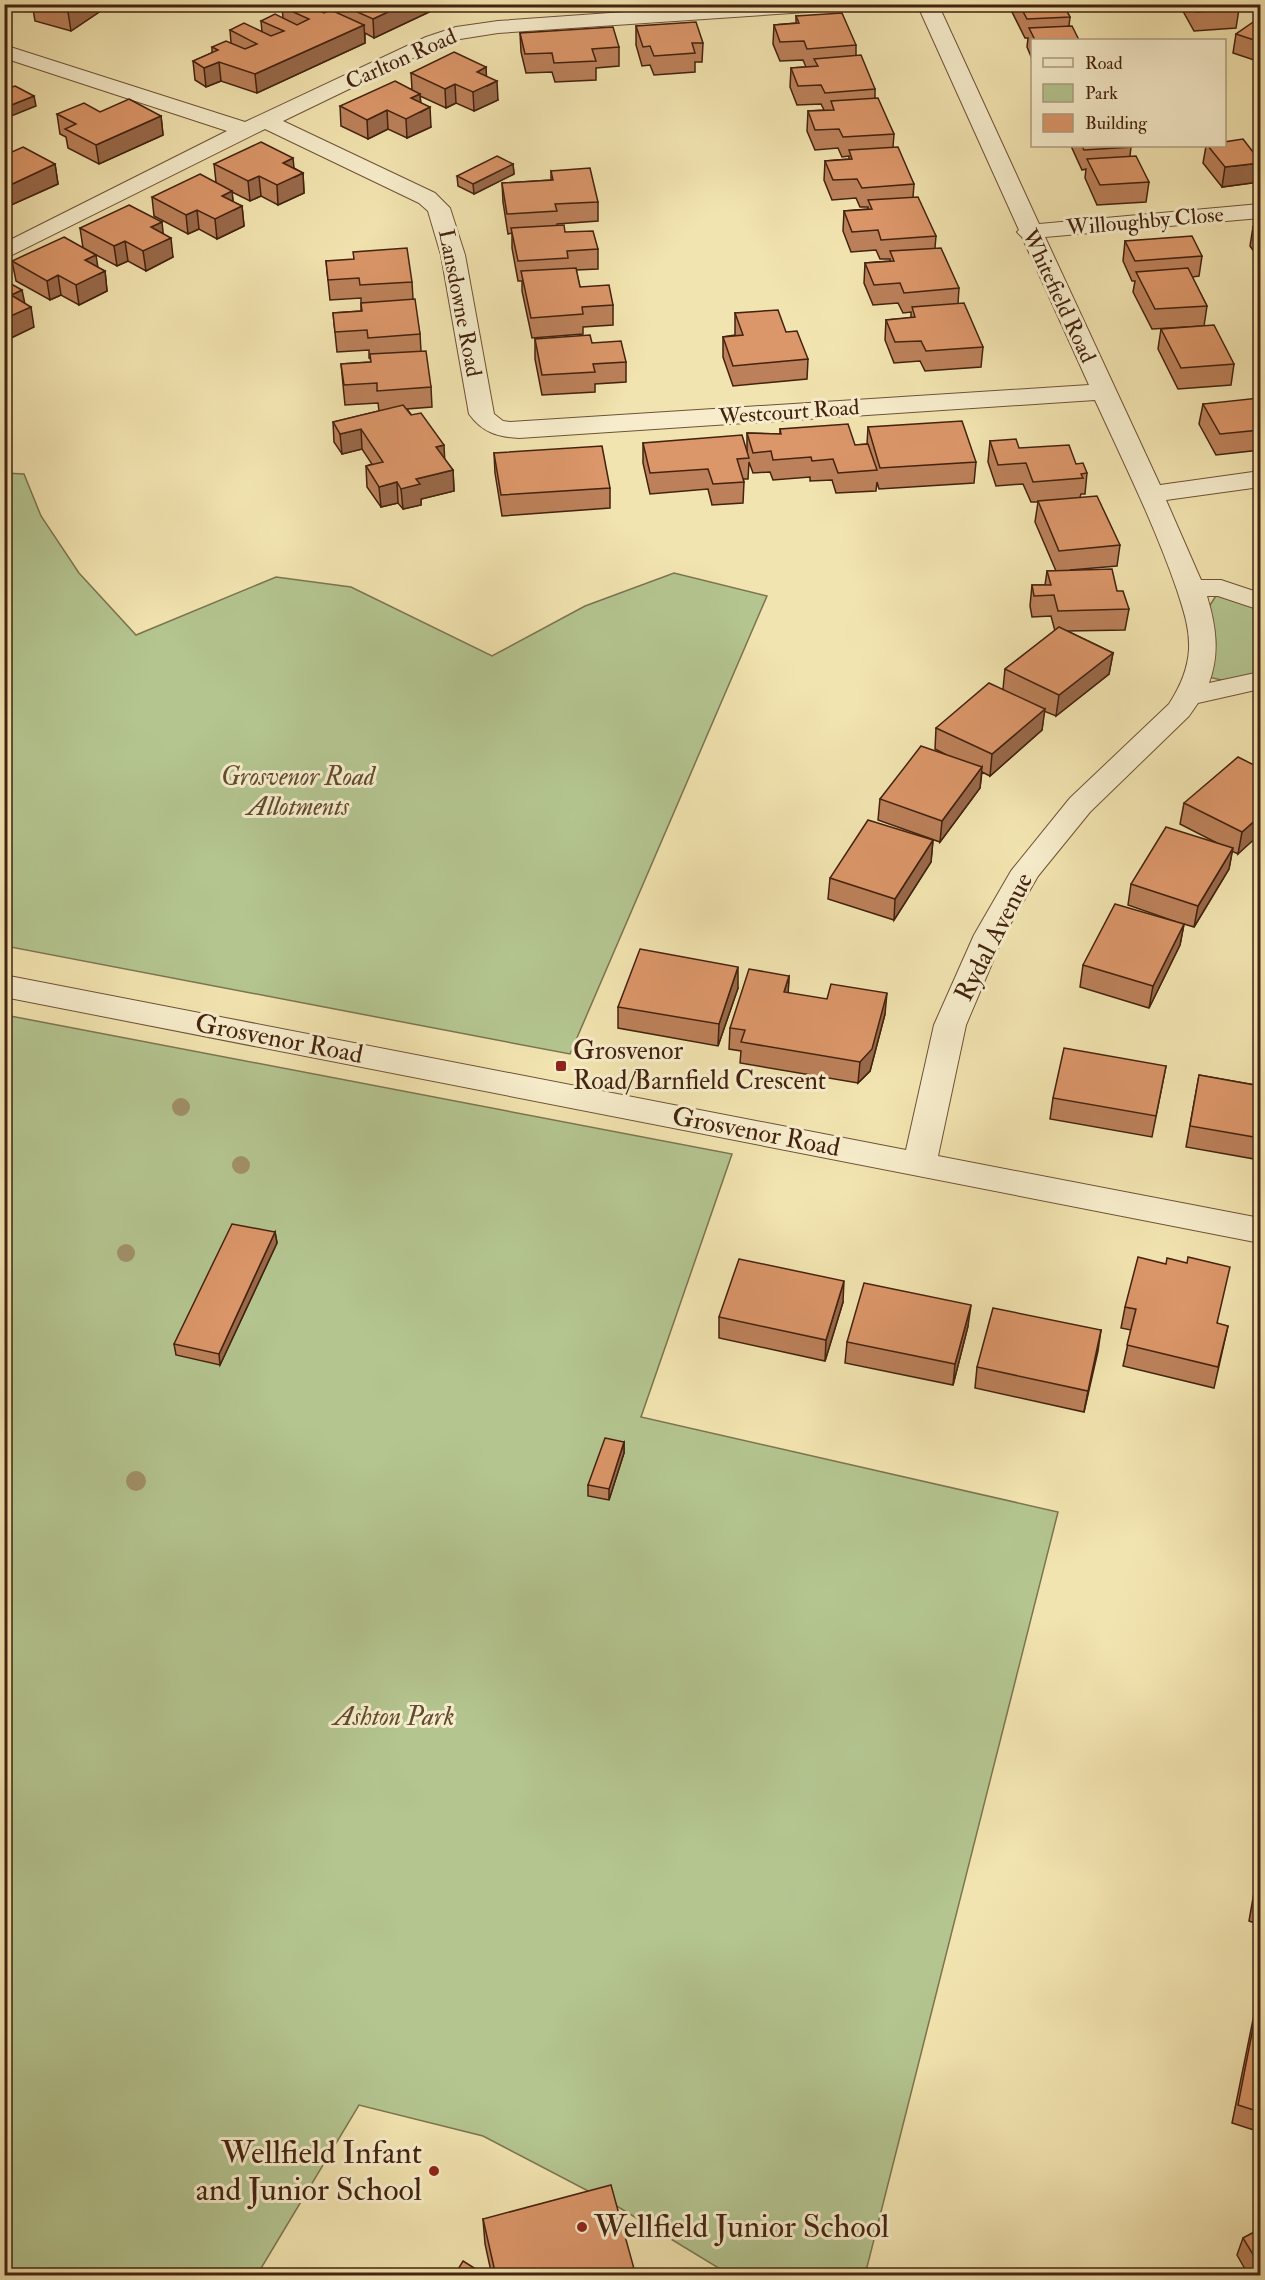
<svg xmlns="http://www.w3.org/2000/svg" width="1265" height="2280" viewBox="0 0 1265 2280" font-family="'IM FELL Double Pica',serif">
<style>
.green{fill:#b4c590;stroke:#7c7450;stroke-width:1.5}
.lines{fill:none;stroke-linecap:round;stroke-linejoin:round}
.minor-casing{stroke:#6f5237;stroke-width:2}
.minor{fill:#f7edcc;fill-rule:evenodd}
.tree{fill:#a19069}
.wall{fill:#bc815a;stroke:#43220f;stroke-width:1.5}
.shaded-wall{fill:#99694a;stroke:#43220f;stroke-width:1.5}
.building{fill:#db9669;stroke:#43220f;stroke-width:1.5}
.poi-dot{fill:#8f2418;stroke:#f7edcc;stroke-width:2}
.labels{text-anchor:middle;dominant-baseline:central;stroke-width:6;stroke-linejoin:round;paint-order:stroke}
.far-street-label{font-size:22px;fill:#43220f;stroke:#f7edcc}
.park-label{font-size:26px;font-style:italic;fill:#5f4b2f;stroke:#f7edcc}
.street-label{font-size:26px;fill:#43220f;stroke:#f7edcc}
.poi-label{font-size:26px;fill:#43220f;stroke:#f7edcc;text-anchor:start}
.near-poi-label{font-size:32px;fill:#43220f;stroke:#f7edcc;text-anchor:end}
</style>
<rect width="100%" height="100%" fill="#f2e4b0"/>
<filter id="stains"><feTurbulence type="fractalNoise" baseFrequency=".00333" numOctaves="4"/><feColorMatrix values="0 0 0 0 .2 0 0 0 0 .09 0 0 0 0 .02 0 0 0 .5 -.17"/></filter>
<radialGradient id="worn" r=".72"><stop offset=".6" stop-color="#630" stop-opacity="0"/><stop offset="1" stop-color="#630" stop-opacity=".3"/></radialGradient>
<g class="green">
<polygon points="4,473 24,474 41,516 79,573 136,635 276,577 351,587 492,656 585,606 674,573 767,596 570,1054 5,946"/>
<polygon points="1221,588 1260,602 1260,681 1242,685 1200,675 1201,619"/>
<polygon points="5,1015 732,1154 641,1417 1058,1512 865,2275 730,2275 615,2205 483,2136 359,2105 257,2275 5,2275"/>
</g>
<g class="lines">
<g class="minor-casing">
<path id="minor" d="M737,4h109l-3,4 -7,2 -338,23 -38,6 -20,6 -157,76 152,72 15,15 15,47 29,159 9,7 7,1 579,-37 -67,-148 -5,-5 2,-2 -102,-226h21l101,220 221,-20v14l-215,19 115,248 100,-14v16l-94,13 35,80h20l39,13v17l-42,-14h-11c9,30 13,57 2,87l51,-11v17l-62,14 -9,13 -99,96 -52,64 -34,59 -38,90 -28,131 322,62v25l-1256,-246v-22l902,175 28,-125 40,-90 37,-64 59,-73 99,-94c11,-17 19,-35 20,-55 1,-21 -6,-40 -12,-59 -22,-64 -53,-127 -82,-190l-576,38c-22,-1 -37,-6 -50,-24l-28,-159 -13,-44 -9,-8 -154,-74 -261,130v-16l223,-112 -223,-73v-13l241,77 181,-85 30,-10 42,-6z"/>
</g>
<use href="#minor" class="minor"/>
</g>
<g class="tree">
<circle cx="181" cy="1107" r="9"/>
<circle cx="241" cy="1165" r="9"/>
<circle cx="126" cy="1253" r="9"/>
<circle cx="136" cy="1481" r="10"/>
</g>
<g class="wall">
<polygon points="32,4 111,4 71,31 35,21"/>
<polygon points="338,4 446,4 374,38 365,33 365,43 257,93 221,81 206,87 195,80 193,61 212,53 212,47 231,43 230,30 262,32 261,21 283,18 282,7 324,13 339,14"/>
<polygon points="1010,4 1063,4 1070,17 1069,26 1035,40 1032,40 1032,59 1027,47 1028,38 1025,38 1010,8"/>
<polygon points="1179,4 1236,4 1239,9 1236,28 1194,31"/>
<polygon points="796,16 856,45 856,56 875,89 875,98 894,134 893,147 914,184 913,197 936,236 935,248 959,288 958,304 983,347 981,367 925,371 920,361 894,363 885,340 886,320 911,318 911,312 903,313 898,303 873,305 864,283 865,263 890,261 890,259 880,259 876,250 851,252 843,231 844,211 868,209 868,207 860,207 856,198 832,200 824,180 825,161 849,159 849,156 842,157 838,148 815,150 807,131 808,111 824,110 821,104 797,105 790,87 791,68 806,67 803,60 780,61 773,44 774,25 796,23"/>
<polygon points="1260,19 1260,62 1233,53 1236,34"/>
<polygon points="636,26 703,43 702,62 695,62 695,72 654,75 650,65 642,66 636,45"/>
<polygon points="520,33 619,47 619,66 596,68 596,80 555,82 552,72 526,73 521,52"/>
<polygon points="486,67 486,76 498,100 474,111 456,103 446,108 420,96 421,103 431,127 407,138 388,129 368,139 341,126 340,106 412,89 411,73"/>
<polygon points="100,112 161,116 163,135 99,164 68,148 66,137 60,134 57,114"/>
<polygon points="1071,146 1130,146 1131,147 1130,156 1149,182 1146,202 1097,205 1085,178 1086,169 1082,170"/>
<polygon points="1206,146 1224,146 1259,182 1222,187 1203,163"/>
<polygon points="4,148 12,152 55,164 58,184 9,206 4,204"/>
<polygon points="214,164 294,168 303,173 304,193 278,205 261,196 250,201 232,192 233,202 242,206 244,226 217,239 199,229 188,234 154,216 152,197 216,182"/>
<polygon points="513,164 514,174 474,194 458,186 457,176"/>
<polygon points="551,171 598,202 598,221 557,224 557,226 565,232 598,249 598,269 576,270 580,287 613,305 613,325 583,327 583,334 532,338 522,291 522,281 518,281 512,248 512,233 508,234 503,202 502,183 551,180"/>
<polygon points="1260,226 1260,260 1250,246 1253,227"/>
<polygon points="80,228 163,233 173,257 146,271 128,261 117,266 83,248"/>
<polygon points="1125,241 1202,256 1199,276 1192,277 1207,306 1204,326 1152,329 1133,292 1135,281 1132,281 1123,261"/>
<polygon points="12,261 98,268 105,271 107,291 79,305 61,295 50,300 16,281"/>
<polygon points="326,261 412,282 413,299 420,334 421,351 431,387 432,407 407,409 453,470 454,491 421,499 421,505 403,509 398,503 381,507 367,487 366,466 372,464 362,449 342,454 334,442 333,422 379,411 378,403 345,405 341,364 371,362 370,358 369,358 369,350 337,352 333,313 361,311 361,298 330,300"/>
<polygon points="735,313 786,332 808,359 807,379 733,386 723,357 723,337 735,335"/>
<polygon points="1161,329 1234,364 1231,385 1178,389 1158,349"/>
<polygon points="535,339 592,343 626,362 626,382 595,384 595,392 542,395 535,359"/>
<polygon points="1260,401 1260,450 1216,455 1199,424 1203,404"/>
<polygon points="868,427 976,462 974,483 879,489 877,482 876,491 836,493 832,480 810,481 810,477 773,480 770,472 753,473 749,462 748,479 743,479 744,482 743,503 712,505 708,489 650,494 643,463 643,443 747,451 747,433 780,434 780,429 855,445 867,444"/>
<polygon points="990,441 1076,464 1087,473 1085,494 1081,494 1080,497 1120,545 1117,566 1070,570 1117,591 1129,609 1125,630 1067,631 1113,653 1109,674 1056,716 1044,711 1042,730 990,776 982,772 980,788 940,842 878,820 880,799 945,754 935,749 936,728 1003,689 1005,669 1055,631 1051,616 1032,617 1030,606 1032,585 1045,585 1047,571 1056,571 1035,522 1038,502 1031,502 1023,484 996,486 988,462"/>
<polygon points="494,453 610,488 610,508 502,516 495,473"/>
<polygon points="1260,768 1238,854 1232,851 1229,869 1194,927 1184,924 1180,945 1149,1008 1080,987 1083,965 1174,921 1128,905 1131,884 1219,844 1180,824 1184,803"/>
<polygon points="933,840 931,862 894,920 828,899 830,878"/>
<polygon points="789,976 788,993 885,1014 870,1071 858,1083 740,1063 741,1051 729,1049 730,1028"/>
<polygon points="738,988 718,1046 618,1028 618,1007"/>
<polygon points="1166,1066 1152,1137 1050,1119 1053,1098"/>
<polygon points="1199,1075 1260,1086 1260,1160 1186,1147"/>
<polygon points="275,1232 277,1243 220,1365 176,1355 174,1344"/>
<polygon points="843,1302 825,1361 719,1338 719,1317"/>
<polygon points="1125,1307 1228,1326 1214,1388 1123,1366 1131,1330 1121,1328"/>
<polygon points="968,1326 953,1385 845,1363 847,1342"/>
<polygon points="1101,1330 1084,1412 975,1388 977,1367"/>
<polygon points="624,1442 624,1453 609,1500 588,1496 588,1485"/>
<polygon points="1260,1862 1260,1925 1249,1921 1257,1875"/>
<polygon points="1260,1989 1260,2132 1232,2123 1257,2000"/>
<polygon points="483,2219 636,2276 492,2276 485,2244"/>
<polygon points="1260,2229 1260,2276 1249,2276 1237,2255 1243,2238"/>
</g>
<g class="shaded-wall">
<polygon points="80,4 111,4 71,31 68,12"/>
<polygon points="405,4 446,4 374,38 373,19"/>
<polygon points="364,25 365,43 257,93 255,74"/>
<polygon points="219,62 221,81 206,87 204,68"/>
<polygon points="486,67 487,86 497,81 498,100 474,111 473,92 477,72"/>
<polygon points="455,84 456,103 446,108 445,89"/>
<polygon points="420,94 421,112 430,107 431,127 407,138 406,119 411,98"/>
<polygon points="34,96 36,106 4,119 4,108"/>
<polygon points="387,110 388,129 368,139 367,120"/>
<polygon points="161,116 163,135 99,164 96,145"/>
<polygon points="293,158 295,177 303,173 304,193 278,205 277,185 283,163"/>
<polygon points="1260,163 1260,171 1259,182 1222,187 1225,167"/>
<polygon points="55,164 58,184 9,206 6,187"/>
<polygon points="513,164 514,174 474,194 473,184"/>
<polygon points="259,176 261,196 250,201 248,181"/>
<polygon points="232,191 234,210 242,206 244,226 217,239 215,219 222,196"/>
<polygon points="197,210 199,229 188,234 186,215"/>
<polygon points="162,222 164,241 171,238 173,257 146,271 143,251 151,227"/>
<polygon points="125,241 128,261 117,266 114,246"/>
<polygon points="96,255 99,274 105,271 107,291 79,305 76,285 85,260"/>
<polygon points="58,275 61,295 50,300 47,281"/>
<polygon points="22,290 26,309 31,307 34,327 5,341 4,319 11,295"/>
<polygon points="361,429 362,449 342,454 340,434"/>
<polygon points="444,445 445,465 436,447"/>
<polygon points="453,470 454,491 421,499 421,505 403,509 401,489 416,479"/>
<polygon points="397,482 398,503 381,507 379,487"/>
<polygon points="1113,653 1109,674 1056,716 1059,695"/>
<polygon points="1045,709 1042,730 990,776 992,754"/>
<polygon points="982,767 980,788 940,842 942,821"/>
<polygon points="1260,816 1260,834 1238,854 1242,832"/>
<polygon points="933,840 931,862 894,920 895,899"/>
<polygon points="1233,848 1229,869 1194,927 1198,906"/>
<polygon points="1184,924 1180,945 1149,1008 1153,986"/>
<polygon points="738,967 738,988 718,1046 719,1024"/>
<polygon points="789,976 788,997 784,992"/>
<polygon points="887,993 885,1014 870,1071 858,1083 860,1062"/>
<polygon points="275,1232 277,1243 220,1365 219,1354"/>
<polygon points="844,1281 843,1302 825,1361 826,1340"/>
<polygon points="971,1305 968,1326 953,1385 955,1364"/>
<polygon points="1101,1330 1098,1351 1084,1412 1088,1391"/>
<polygon points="624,1442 624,1453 609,1500 609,1489"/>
</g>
<g class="building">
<polygon points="40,4 80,4 68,12"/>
<polygon points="288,4 306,4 324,13 331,10 364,25 255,74 219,62 204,68 193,61 218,50 212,47 226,41 245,49 257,44 230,30 244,23 271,36 284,31 261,21 275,14 297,25 309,19 282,7"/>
<polygon points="347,4 405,4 373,19 344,6"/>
<polygon points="1019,4 1063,4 1070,17 1027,19"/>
<polygon points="1192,4 1236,4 1239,9 1196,12"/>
<polygon points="842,13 856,45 807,49 804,41 780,42 774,25 799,23 796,16"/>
<polygon points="1259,18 1260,19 1260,42 1236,34"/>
<polygon points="696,22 703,43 692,43 695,53 654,56 650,46 643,47 636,26"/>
<polygon points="1072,26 1079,40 1035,40 1029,28"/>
<polygon points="613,27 619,47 592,49 596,61 554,63 552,53 525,54 520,33"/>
<polygon points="454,52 486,67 477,72 497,81 473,92 455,84 445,89 411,73"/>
<polygon points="861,55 875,89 825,93 821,85 798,86 791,68 818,66 814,59"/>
<polygon points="395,81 420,94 411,98 430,107 406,119 387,110 367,120 340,106"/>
<polygon points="15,86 34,96 4,108 4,90"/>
<polygon points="878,98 894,134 843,137 839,129 815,130 808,111 834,110 831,101"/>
<polygon points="129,99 161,116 96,145 65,129 76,124 57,114 84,103 100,112"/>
<polygon points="1243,139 1260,161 1260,163 1225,167 1208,146 1224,146 1224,142"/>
<polygon points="261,142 293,158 283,163 303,173 277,185 259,176 248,181 214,164"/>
<polygon points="1082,146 1130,146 1131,147 1084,150"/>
<polygon points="23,147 55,164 6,187 4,186 4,148 12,152"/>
<polygon points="898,147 914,184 862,188 857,179 833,180 825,161 852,159 849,150"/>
<polygon points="497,156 513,164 473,184 457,176"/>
<polygon points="1136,156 1149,182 1100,185 1087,159"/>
<polygon points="590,168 598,202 555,204 557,211 507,214 502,183 553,180 551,171"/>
<polygon points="200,174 232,191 222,196 242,206 215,219 197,210 186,215 152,197"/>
<polygon points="918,197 936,236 881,240 878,230 852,232 844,211 872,209 868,200"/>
<polygon points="129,205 162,222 151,227 171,238 143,251 125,241 114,246 80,228"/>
<polygon points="564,225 565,232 593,231 598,249 567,251 568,258 518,261 511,228"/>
<polygon points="1260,226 1260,236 1253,227"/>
<polygon points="1192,236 1202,256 1135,261 1125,241"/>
<polygon points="64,237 96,255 85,260 105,271 76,285 58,275 47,281 12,261"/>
<polygon points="407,248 412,282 360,285 359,278 328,280 326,261 354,259 353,252"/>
<polygon points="941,248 959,288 904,293 900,283 874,285 865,263 894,261 890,251"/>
<polygon points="576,268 580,287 609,285 613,305 582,307 583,314 531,318 521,271"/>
<polygon points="1188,268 1207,306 1155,309 1136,272"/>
<polygon points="4,280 22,290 11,295 31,307 4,319"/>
<polygon points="415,299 420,334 368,338 367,330 335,332 333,313 362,311 361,303"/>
<polygon points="964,303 983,347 926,351 921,341 895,342 886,320 915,317 912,307"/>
<polygon points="778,310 786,332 797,331 808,359 733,366 723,337 743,335 735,313"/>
<polygon points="1214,325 1234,364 1181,368 1161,329"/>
<polygon points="590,335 592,343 621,341 626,362 593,364 595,372 542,375 535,339"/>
<polygon points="426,351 431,387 377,391 377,383 344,385 341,364 371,362 370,354"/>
<polygon points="1259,398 1260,401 1260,430 1220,434 1203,404"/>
<polygon points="403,405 411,415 421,413 444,445 436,447 453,470 416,479 420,484 401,489 397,482 379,487 366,466 383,462 361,429 340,434 333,422"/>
<polygon points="962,421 976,462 880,468 868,427"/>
<polygon points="848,424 855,445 868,444 877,470 838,473 833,459 812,461 811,457 773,460 771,451 753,453 747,433 781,434 780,429"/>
<polygon points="742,435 749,458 737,459 744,482 713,484 708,469 650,473 643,443"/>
<polygon points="1016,439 1019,448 1069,445 1076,464 1083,463 1087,473 1081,474 1083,478 1033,482 1026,463 998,465 990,441"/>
<polygon points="602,446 610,488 501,495 494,453"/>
<polygon points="1097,496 1120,545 1059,551 1038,501"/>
<polygon points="1112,569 1117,591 1123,591 1129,609 1058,611 1054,595 1034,596 1032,585 1051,585 1047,571"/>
<polygon points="1059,627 1113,653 1059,695 1005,669"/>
<polygon points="989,683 1045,709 992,754 936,728"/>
<polygon points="921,746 982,767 942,821 880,799"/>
<polygon points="1238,757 1260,768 1260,816 1242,832 1184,803"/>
<polygon points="868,820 933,840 895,899 830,878"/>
<polygon points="1166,827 1233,848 1198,906 1131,884"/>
<polygon points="1115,904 1184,924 1153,986 1083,965"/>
<polygon points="640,949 738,967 719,1024 618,1007"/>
<polygon points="749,969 789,976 784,992 827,999 831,984 887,993 872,1049 860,1062 741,1042 745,1030 730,1028"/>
<polygon points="1064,1048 1166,1066 1156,1116 1053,1098"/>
<polygon points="1199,1075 1260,1086 1260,1138 1190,1126"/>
<polygon points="232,1224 275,1232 219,1354 174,1344"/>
<polygon points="1138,1257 1166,1264 1167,1258 1187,1263 1188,1257 1230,1267 1217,1323 1228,1326 1218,1367 1127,1345 1136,1309 1125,1307"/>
<polygon points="739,1259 844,1281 826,1340 719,1317"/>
<polygon points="864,1283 971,1305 955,1364 847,1342"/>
<polygon points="993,1308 1101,1330 1088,1391 977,1367"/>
<polygon points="605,1438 624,1442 609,1489 588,1485"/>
<polygon points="1260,1867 1260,1904 1255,1902"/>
<polygon points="1260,1992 1260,2112 1238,2105"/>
<polygon points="611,2185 636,2276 496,2276 483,2219"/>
<polygon points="1260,2229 1260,2266 1243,2238"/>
<polygon points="463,2261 487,2276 454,2276"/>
</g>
<g class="poi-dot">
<rect x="555" y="1060" width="12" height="12" rx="3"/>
<circle cx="434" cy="2171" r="6"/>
<circle cx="582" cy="2227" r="6"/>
</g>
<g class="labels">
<g class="far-street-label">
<text transform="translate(401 59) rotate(-24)">Carlton Road</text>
<text transform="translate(1145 221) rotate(-5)">Willoughby Close</text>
<text transform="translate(1059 296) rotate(65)">Whitefield Road</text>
<text transform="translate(460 303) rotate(79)">Lansdowne Road</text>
<text transform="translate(789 412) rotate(-4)">Westcourt Road</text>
</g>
<g class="park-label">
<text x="298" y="777">Grosvenor Road<tspan x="298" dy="30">Allotments</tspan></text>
<text x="394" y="1717">Ashton Park</text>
</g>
<g class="street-label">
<text transform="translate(994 937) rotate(-63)">Rydal Avenue</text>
<text transform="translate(279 1039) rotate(11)">Grosvenor Road</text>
<text transform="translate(756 1132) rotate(11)">Grosvenor Road</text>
</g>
<g class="poi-label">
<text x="573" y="1051">Grosvenor<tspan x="573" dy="30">Road/Barnfield Crescent</tspan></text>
</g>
<g class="near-poi-label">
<text x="422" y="2153">Wellfield Infant<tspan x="422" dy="37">and Junior School</tspan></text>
<text x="594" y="2227" text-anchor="start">Wellfield Junior School</text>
</g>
</g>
<rect width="1265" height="2280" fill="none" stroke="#f2e4b0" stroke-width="24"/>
<rect x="6" y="6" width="1253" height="2268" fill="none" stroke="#43220f" stroke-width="3"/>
<rect x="12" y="12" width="1241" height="2256" fill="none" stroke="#43220f" stroke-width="1.5"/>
<rect x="1031" y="39" width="195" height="108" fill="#f7edcc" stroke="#af9c80" stroke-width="1.5"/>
<rect x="1043" y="58" width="30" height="9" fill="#f7edcc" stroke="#af9c80" stroke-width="1.5"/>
<text x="1085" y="69" font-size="18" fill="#43220f">Road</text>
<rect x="1043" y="84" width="30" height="18" fill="#b4c590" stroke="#af9c80" stroke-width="1.5"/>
<text x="1085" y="99" font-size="18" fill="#43220f">Park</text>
<rect x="1043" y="114" width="30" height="18" fill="#db9669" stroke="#af9c80" stroke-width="1.5"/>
<text x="1085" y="129" font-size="18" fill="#43220f">Building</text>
<rect width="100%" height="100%" filter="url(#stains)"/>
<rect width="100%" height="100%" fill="url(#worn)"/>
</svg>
